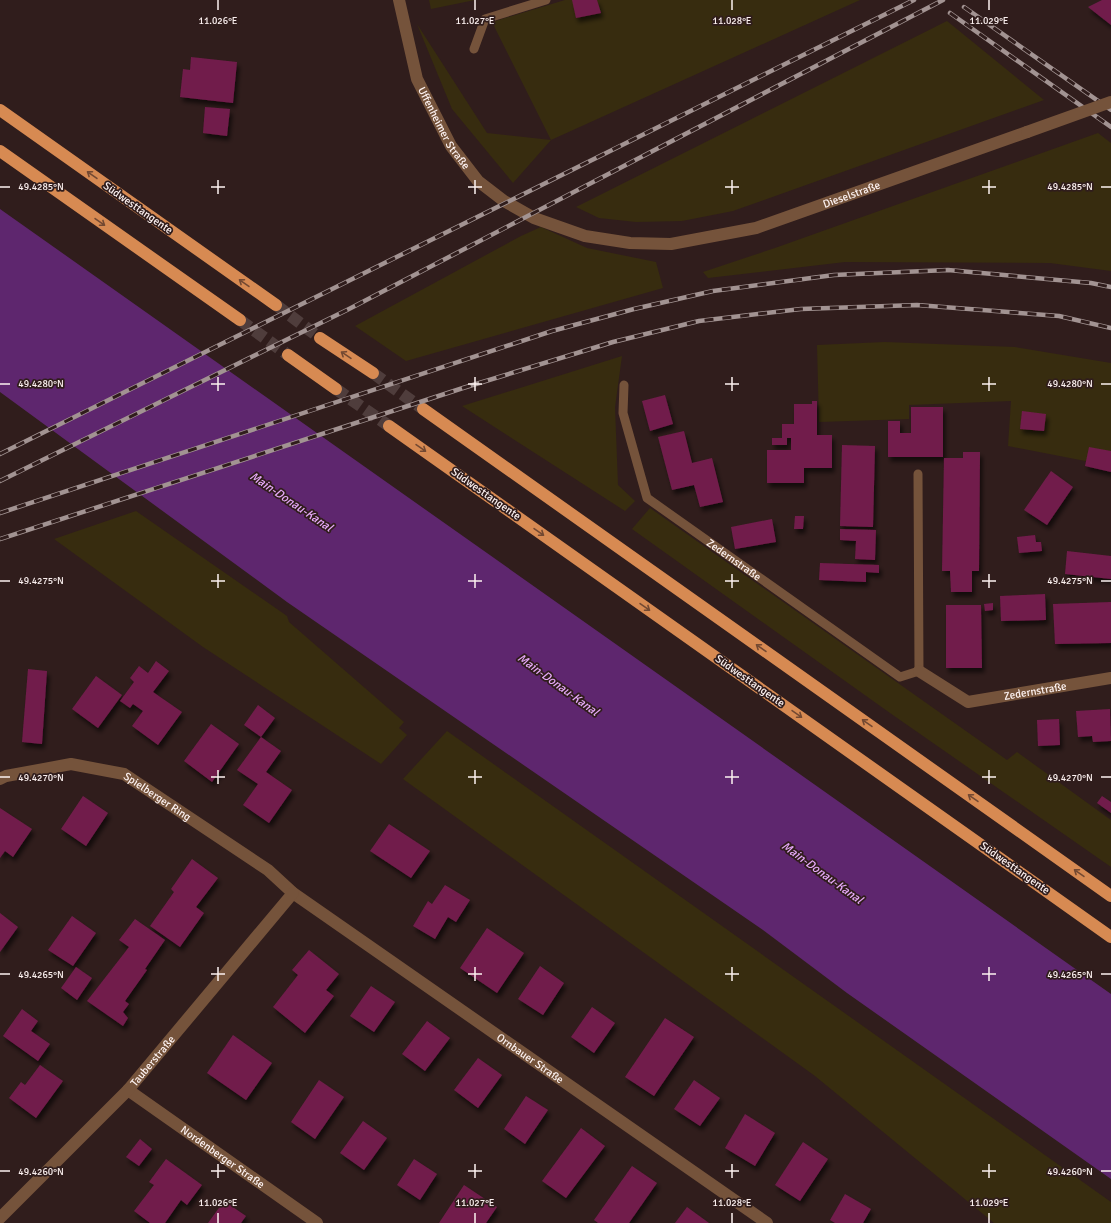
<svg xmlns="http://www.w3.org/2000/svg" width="1111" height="1223" viewBox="0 0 1111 1223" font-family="Signika,sans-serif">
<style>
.green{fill:#372c0f}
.water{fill:#5e266e}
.building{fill:#711c4b;filter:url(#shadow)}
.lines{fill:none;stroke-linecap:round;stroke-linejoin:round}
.trunk-tunnel{stroke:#4f3d3c;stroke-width:12;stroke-dasharray:12 6;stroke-linecap:butt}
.service{stroke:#75533b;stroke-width:9}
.minor{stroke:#75533b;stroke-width:12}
.trunk{stroke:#d78a52;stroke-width:12}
.rail-casing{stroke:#a29392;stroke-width:4.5}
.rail{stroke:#301d1c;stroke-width:3;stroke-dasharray:9;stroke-linecap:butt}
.minor-bridge{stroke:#75533b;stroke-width:12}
.oneway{stroke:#734932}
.ticks{fill:none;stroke:#fdf2f1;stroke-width:1.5}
.labels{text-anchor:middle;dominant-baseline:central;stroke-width:3.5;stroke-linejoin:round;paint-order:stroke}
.street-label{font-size:11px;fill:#fdf2f1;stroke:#301d1c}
.water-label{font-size:12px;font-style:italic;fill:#e6a9f8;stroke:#301d1c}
.ticks-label{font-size:10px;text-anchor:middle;fill:#fdf2f1;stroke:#301d1c;stroke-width:3.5;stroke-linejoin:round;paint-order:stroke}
</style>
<defs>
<filter id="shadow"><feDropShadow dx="2.5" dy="4.5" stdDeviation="2" flood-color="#0009"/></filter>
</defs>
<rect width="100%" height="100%" fill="#301d1c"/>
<g class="green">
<polygon points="429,0 475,0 431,9"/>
<polygon points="565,0 860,0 551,140 513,183 452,109 417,24 487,133 551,140 492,22"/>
<polygon points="947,21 1044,100 733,211 682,221 636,222 599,218 576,207"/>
<polygon points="1098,133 1111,143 1111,271 1050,263 845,262 708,278 703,272 775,248"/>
<polygon points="541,227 587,248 656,262 663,288 406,361 355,326 521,236"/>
<polygon points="885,342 1015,347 1111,363 1111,466 1008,446 1011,401 909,405 909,419 819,422 817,345"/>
<polygon points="622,356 615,407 618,485 635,501 625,511 462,406"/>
<polygon points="650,508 1007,760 1017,752 1111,820 1111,867 890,713 632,529"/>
<polygon points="136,511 287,616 289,622 404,722 399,728 407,735 381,764 203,647 54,539"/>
<polygon points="447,731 1111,1202 1111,1223 994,1223 815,1076 403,779"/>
</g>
<polygon class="water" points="0,209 1111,994 1111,1179 847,993 763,930 287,602 0,392"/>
<g class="building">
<polygon points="572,0 597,0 601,13 576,18"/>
<polygon points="1102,0 1111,0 1111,25 1088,7"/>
<polygon points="191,57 237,62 233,103 180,97 183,69 190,70"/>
<polygon points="205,107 230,109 227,136 203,133"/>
<polygon points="665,395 673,424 650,431 642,401"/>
<polygon points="812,401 817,401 817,435 832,435 832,468 804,468 804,483 767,483 767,450 791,450 791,438 787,438 787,445 772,445 772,438 782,438 782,424 794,424 794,404 812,404"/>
<polygon points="911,407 943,407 943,457 888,457 888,421 900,421 900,433 911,433"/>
<polygon points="1022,411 1046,414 1044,431 1020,429"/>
<polygon points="684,431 692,463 712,458 723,502 700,507 694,485 672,490 658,437"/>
<polygon points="842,445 875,446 873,527 840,526"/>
<polygon points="1089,447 1111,451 1111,472 1085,466"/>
<polygon points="963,452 980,452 979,571 972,571 972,592 951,592 950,571 942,571 944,458 963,458"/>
<polygon points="1051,471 1073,487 1047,525 1024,510"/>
<polygon points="795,516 804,516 803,529 794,529"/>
<polygon points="772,519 776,542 735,549 731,527"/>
<polygon points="840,529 876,530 875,560 855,559 856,541 840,540"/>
<polygon points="1035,535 1036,542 1041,542 1042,551 1019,553 1017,537"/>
<polygon points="1067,551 1111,556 1111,579 1065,574"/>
<polygon points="820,563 879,565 879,573 866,572 866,582 819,580"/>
<polygon points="1045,594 1046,620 1001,621 1000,596"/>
<polygon points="1111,602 1111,643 1055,644 1053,604"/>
<polygon points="993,603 993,610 985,611 984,604"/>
<polygon points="946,605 981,605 982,668 946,668"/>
<polygon points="156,661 169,671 153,692 182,712 158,745 132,726 143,711 133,704 130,708 120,701 134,682 130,678 139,666 148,673"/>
<polygon points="28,669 47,671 42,744 22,742"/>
<polygon points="96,676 122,695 98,728 72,709"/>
<polygon points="258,705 275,718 261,737 281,751 266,772 292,790 269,823 243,805 258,784 237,770 261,737 244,725"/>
<polygon points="1110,709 1111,741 1093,742 1092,736 1078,737 1076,711"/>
<polygon points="1059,719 1060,745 1038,746 1037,720"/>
<polygon points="211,724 239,744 212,782 184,761"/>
<polygon points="83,796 108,813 86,846 61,829"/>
<polygon points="1102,796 1111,802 1111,813 1097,803"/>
<polygon points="0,808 32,829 13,857 5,851 0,858"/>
<polygon points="389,824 430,851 411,878 370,851"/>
<polygon points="192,859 218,878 196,907 204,913 180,947 150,926 174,892 171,889"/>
<polygon points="445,885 470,900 456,922 448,917 435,939 413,926 428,901 432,904"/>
<polygon points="0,913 18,927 0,952"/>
<polygon points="72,916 96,933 73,966 48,950"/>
<polygon points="135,919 165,940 145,969 147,970 125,1001 129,1004 123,1012 128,1018 123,1026 87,1001 129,947 119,940"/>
<polygon points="487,928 524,953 497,993 460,968"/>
<polygon points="309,950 339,974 326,990 334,996 305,1033 273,1007 298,975 292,970"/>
<polygon points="540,966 564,983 543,1015 518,999"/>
<polygon points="76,967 92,978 77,1000 61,988"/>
<polygon points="371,986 395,1002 374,1032 350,1016"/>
<polygon points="592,1007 615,1023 594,1053 571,1037"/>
<polygon points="22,1009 38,1021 31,1031 50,1044 38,1061 3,1036"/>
<polygon points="665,1018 694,1037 654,1096 625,1077"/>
<polygon points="427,1021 450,1038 425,1071 402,1054"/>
<polygon points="233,1035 272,1063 246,1100 207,1073"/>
<polygon points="478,1058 502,1075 478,1108 454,1090"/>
<polygon points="40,1065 63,1081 36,1118 9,1098 21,1082 25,1085"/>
<polygon points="319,1080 344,1097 315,1139 291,1122"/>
<polygon points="694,1080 720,1098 700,1126 674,1109"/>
<polygon points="526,1096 548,1110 525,1144 504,1129"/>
<polygon points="745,1114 775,1133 755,1166 725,1148"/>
<polygon points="363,1121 387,1138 364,1170 340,1153"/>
<polygon points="581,1128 605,1146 566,1198 542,1181"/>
<polygon points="140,1139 152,1149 139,1166 126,1157"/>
<polygon points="803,1142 828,1159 800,1201 775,1185"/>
<polygon points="166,1159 202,1185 187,1205 181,1200 165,1223 150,1223 134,1211 154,1185 149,1182"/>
<polygon points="414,1159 437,1174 420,1200 397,1185"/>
<polygon points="632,1166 657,1183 629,1223 598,1223 594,1220"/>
<polygon points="464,1185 497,1207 486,1223 439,1223"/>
<polygon points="845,1194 871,1209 863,1223 835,1223 830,1220"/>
<polygon points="224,1201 246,1216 241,1223 208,1223"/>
<polygon points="687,1207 709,1223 675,1223"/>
</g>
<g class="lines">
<g class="trunk-tunnel">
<polyline points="276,305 320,338"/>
<polyline points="240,320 288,355"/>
<polyline points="373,373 423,409"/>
<polyline points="336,389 389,426"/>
</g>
<g class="service">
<polyline points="474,49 485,19 546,0"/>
<path id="s1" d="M624,385l-1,28 24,85 253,179 19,-6 -1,-197"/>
</g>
<g class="minor">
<path id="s2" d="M399,0l18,79 34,67 27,35 26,20 30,17 51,18 45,7 41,1 85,-16 271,-96"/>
<path id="s3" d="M919,671l49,31 143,-24"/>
<path id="s4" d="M0,779l6,-3 65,-12 53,10 144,96 25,23 474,330"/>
<path id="s5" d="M128,1090l189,133"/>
<path id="s6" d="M0,1218l128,-128 165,-197"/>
</g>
<g class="trunk">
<polyline points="0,110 276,305"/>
<polyline points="0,151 240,320"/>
<polyline points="320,338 373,373"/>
<polyline points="288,355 336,389"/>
<polyline points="423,409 1111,896"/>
<polyline points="389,426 1111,937"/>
</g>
<g class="rail-casing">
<g id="rail">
<polyline points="964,7 1111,110"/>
<polyline points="950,13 1111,127"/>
<polyline points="0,454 914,0"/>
<polyline points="0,481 349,309 943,0"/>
<polyline points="0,513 552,331 634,309 713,291 834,275 948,270 1091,283 1111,287"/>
<polyline points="0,539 463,388 613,342 699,321 801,309 917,305 1059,316 1111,328"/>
</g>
</g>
<use href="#rail" class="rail"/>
<polyline class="minor-bridge" points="1027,132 1111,102"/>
</g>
<defs><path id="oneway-shaft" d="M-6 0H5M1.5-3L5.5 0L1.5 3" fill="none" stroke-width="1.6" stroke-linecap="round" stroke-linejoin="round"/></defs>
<g class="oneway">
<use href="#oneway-shaft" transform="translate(92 175) rotate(-145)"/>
<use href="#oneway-shaft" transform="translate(100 222) rotate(35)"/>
<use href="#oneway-shaft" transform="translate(244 283) rotate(-145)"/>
<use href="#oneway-shaft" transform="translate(346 355) rotate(-146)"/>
<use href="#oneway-shaft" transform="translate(421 448) rotate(35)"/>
<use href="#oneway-shaft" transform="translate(539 532) rotate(35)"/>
<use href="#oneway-shaft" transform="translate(645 607) rotate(35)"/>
<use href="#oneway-shaft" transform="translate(761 648) rotate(-145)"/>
<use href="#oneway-shaft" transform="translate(797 714) rotate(35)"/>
<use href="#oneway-shaft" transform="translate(867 723) rotate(-145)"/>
<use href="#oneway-shaft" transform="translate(973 798) rotate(-145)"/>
<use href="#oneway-shaft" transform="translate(1079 873) rotate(-145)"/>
</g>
<path class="ticks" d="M218,0v10M475,0v10M732,0v10M989,0v10M218,180v14M475,180v14M732,180v14M989,180v14M0,187h10M211,187h14M468,187h14M725,187h14M982,187h14M1101,187h10M218,377v14M475,377v14M732,377v14M989,377v14M0,384h10M211,384h14M468,384h14M725,384h14M982,384h14M1101,384h10M218,574v14M475,574v14M732,574v14M989,574v14M0,581h10M211,581h14M468,581h14M725,581h14M982,581h14M1101,581h10M218,770v14M475,770v14M732,770v14M989,770v14M0,777h10M211,777h14M468,777h14M725,777h14M982,777h14M1101,777h10M218,967v14M475,967v14M732,967v14M989,967v14M0,974h10M211,974h14M468,974h14M725,974h14M982,974h14M1101,974h10M218,1164v14M475,1164v14M732,1164v14M989,1164v14M0,1171h10M211,1171h14M468,1171h14M725,1171h14M982,1171h14M1101,1171h10M218,1213v10M475,1213v10M732,1213v10M989,1213v10"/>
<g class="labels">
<g class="street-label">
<text stroke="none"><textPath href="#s2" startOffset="137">Uffenheimer Straße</textPath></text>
<text stroke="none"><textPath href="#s2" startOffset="596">Dieselstraße</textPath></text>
<text transform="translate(138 208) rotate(35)">Südwesttangente</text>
<text transform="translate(486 494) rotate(35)">Südwesttangente</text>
<text stroke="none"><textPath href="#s1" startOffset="223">Zedernstraße</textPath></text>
<text transform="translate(750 681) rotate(35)">Südwesttangente</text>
<text stroke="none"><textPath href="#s3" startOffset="126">Zedernstraße</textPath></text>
<text stroke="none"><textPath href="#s4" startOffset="167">Spielberger Ring</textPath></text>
<text transform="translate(1015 868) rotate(35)">Südwesttangente</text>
<text stroke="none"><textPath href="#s4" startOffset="623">Ornbauer Straße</textPath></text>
<text stroke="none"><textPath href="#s6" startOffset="219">Tauberstraße</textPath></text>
<text stroke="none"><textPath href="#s5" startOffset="116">Nordenberger Straße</textPath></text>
</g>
<g class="water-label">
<text transform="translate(291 502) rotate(34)">Main-Donau-Kanal</text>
<text transform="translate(558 685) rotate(36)">Main-Donau-Kanal</text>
<text transform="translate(822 873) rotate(36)">Main-Donau-Kanal</text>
</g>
</g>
<g class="ticks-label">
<text x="218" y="24">11.026°E</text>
<text x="475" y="24">11.027°E</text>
<text x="732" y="24">11.028°E</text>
<text x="989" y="24">11.029°E</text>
<text x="41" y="190">49.4285°N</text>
<text x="1070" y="190">49.4285°N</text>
<text x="41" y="387">49.4280°N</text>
<text x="1070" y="387">49.4280°N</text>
<text x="41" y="584">49.4275°N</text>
<text x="1070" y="584">49.4275°N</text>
<text x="41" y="781">49.4270°N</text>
<text x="1070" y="781">49.4270°N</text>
<text x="41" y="978">49.4265°N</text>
<text x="1070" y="978">49.4265°N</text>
<text x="41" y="1175">49.4260°N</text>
<text x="1070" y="1175">49.4260°N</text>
<text x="218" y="1206">11.026°E</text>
<text x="475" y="1206">11.027°E</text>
<text x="732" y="1206">11.028°E</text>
<text x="989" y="1206">11.029°E</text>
</g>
</svg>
